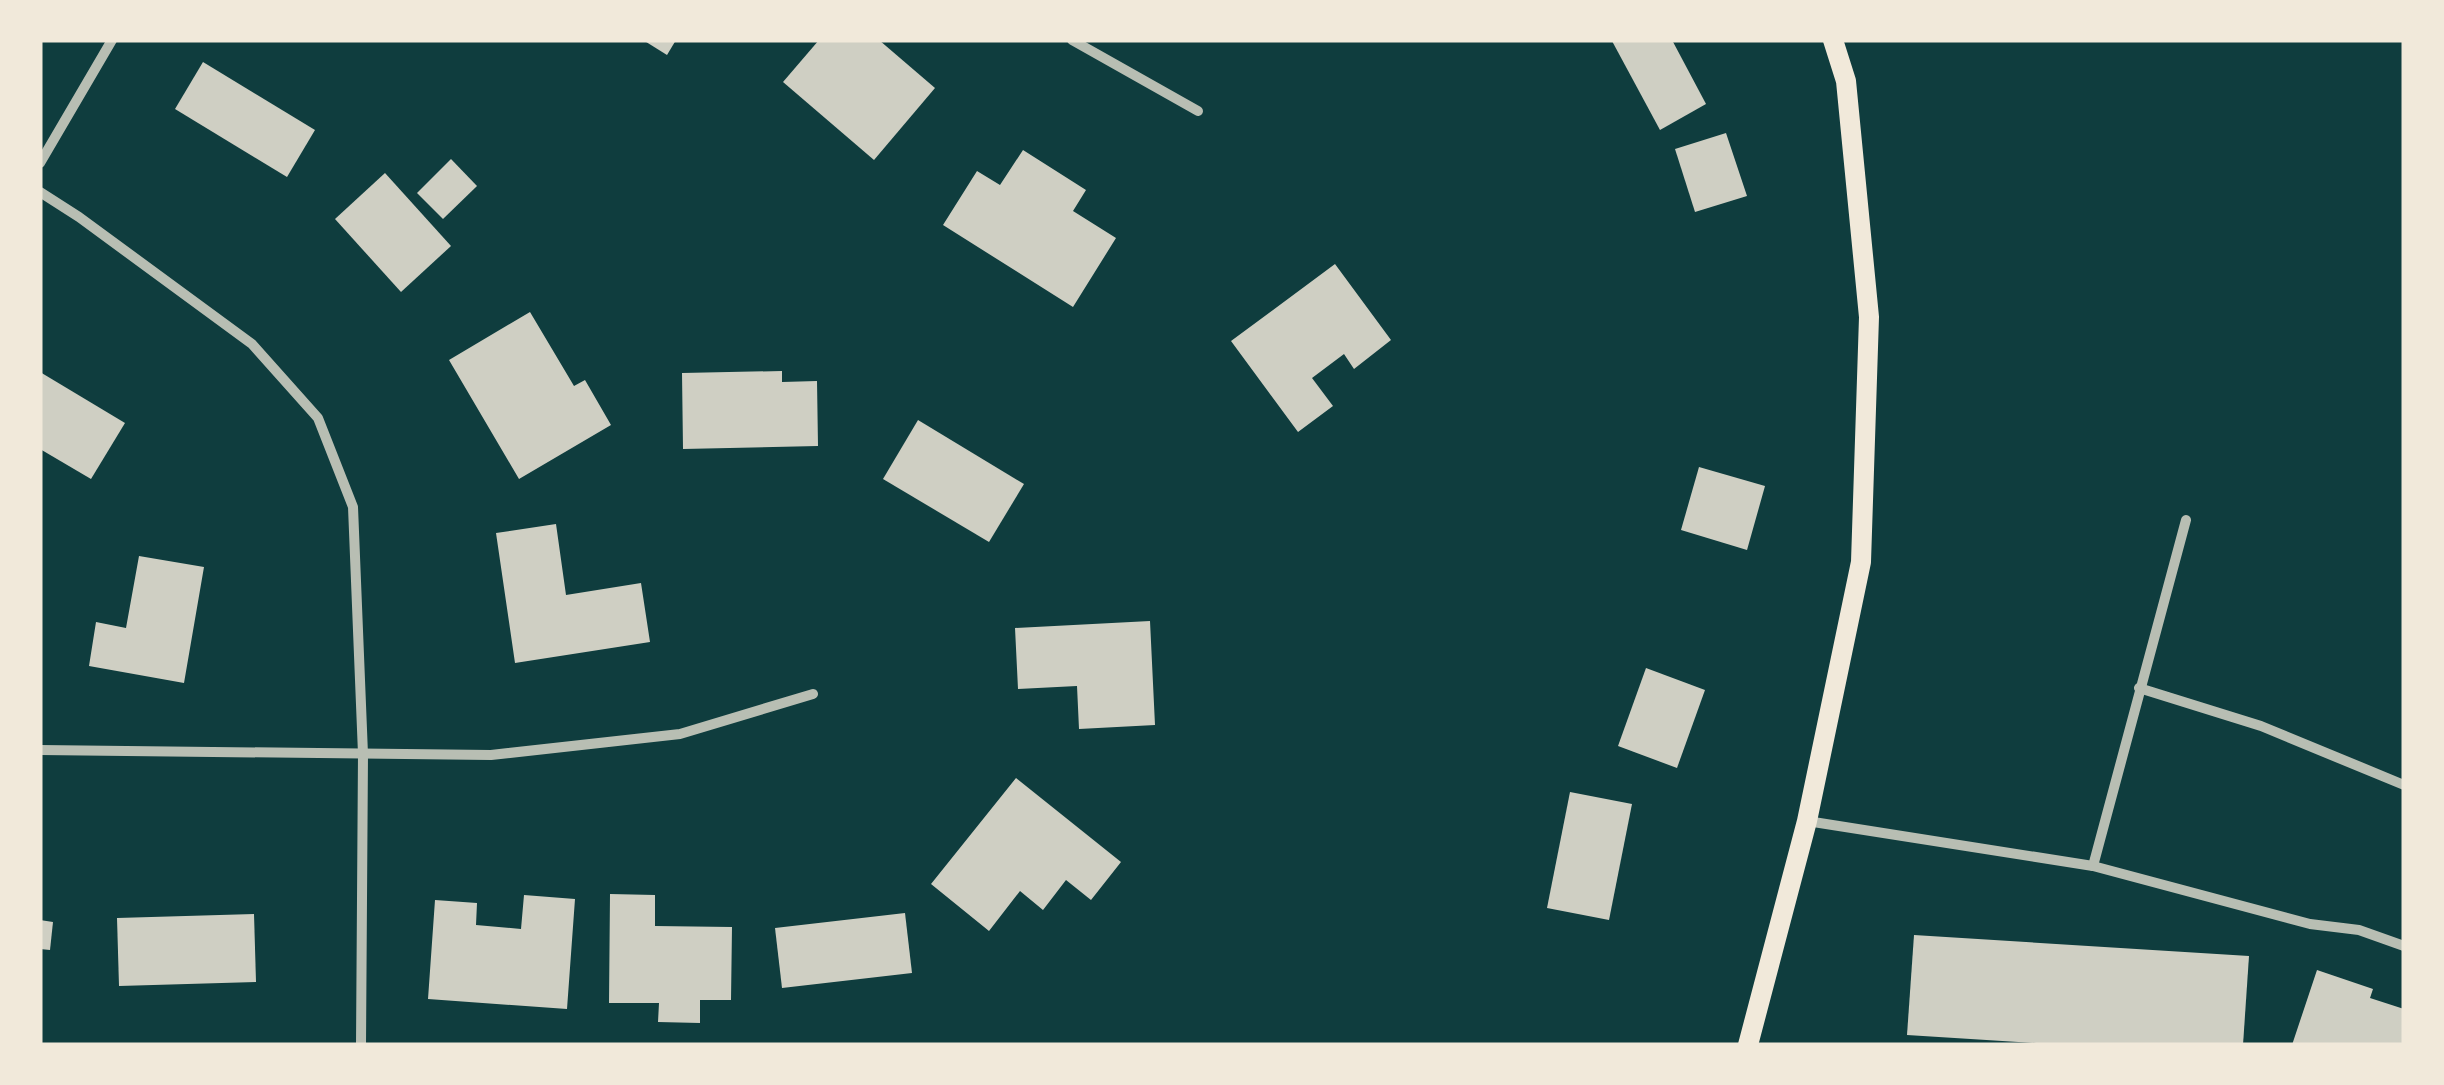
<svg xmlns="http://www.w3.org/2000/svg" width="2444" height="1085" viewBox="0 0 2444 1085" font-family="Georgia,serif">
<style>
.building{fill:#cfcfc3}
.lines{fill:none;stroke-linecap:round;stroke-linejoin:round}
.minor{stroke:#b8beb3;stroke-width:10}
.secondary{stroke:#f1e9da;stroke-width:20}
</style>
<rect width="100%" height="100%" fill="#0f3d3e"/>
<g class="building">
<polygon points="643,40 676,40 667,55"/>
<polygon points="819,40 879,40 935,88 874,160 783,82"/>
<polygon points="1615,40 1672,40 1706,104 1660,130 1612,41"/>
<polygon points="203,62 315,130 287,177 175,109"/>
<polygon points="1726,133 1747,196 1695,212 1675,149"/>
<polygon points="1023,150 1086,190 1073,211 1116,238 1073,307 943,225 977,171 1000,185"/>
<polygon points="451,159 477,186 443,219 417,193"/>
<polygon points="385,173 451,246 401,292 335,219"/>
<polygon points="1335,264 1391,340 1354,369 1344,354 1312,378 1333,406 1298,432 1231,341"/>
<polygon points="530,312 574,386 585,380 611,425 519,479 449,360"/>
<polygon points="782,371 782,382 817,381 818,446 683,449 682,373"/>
<polygon points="40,372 125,423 91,479 40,449"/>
<polygon points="918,420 1024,484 989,542 883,479"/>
<polygon points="1699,467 1765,486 1747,550 1681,530"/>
<polygon points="556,524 566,595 641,583 650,642 515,663 496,533"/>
<polygon points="139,556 204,567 184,683 89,666 96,622 126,628"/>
<polygon points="1150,621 1155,725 1079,729 1077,686 1018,689 1015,628"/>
<polygon points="1646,668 1705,690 1677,768 1618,746"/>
<polygon points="1016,778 1121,862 1091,900 1066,880 1043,910 1020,891 989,931 931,884"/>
<polygon points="1570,792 1632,804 1609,920 1547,908"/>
<polygon points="610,894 655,895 655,926 732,927 731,1000 700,1000 700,1023 658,1022 659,1003 609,1003"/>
<polygon points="524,895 575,899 567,1009 428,999 435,900 477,903 476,925 521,929"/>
<polygon points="905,913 912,973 782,988 775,928"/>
<polygon points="254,914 256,982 119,986 117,918"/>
<polygon points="40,920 53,922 50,950 40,949"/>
<polygon points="1914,935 2249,956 2243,1045 2068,1045 1907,1035"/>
<polygon points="2317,970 2373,989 2370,998 2404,1009 2404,1045 2292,1045"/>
</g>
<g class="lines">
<g class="minor">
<polyline points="1072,40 1198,111"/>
<polyline points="40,163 112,40"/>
<polyline points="40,192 79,217 252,344 318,418 353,507 363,754 361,1045"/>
<polyline points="2139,688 2261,726 2404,785"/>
<polyline points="40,750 491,755 680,734 813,694"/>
<polyline points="1807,821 2093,866 2310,924 2359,930 2404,946"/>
<polyline points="2093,866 2186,520"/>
</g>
<polyline class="secondary" points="1748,1045 1807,821 1861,562 1869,317 1846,81 1833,40"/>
</g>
<rect width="2444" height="1085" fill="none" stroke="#f1e9da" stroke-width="85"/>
</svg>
